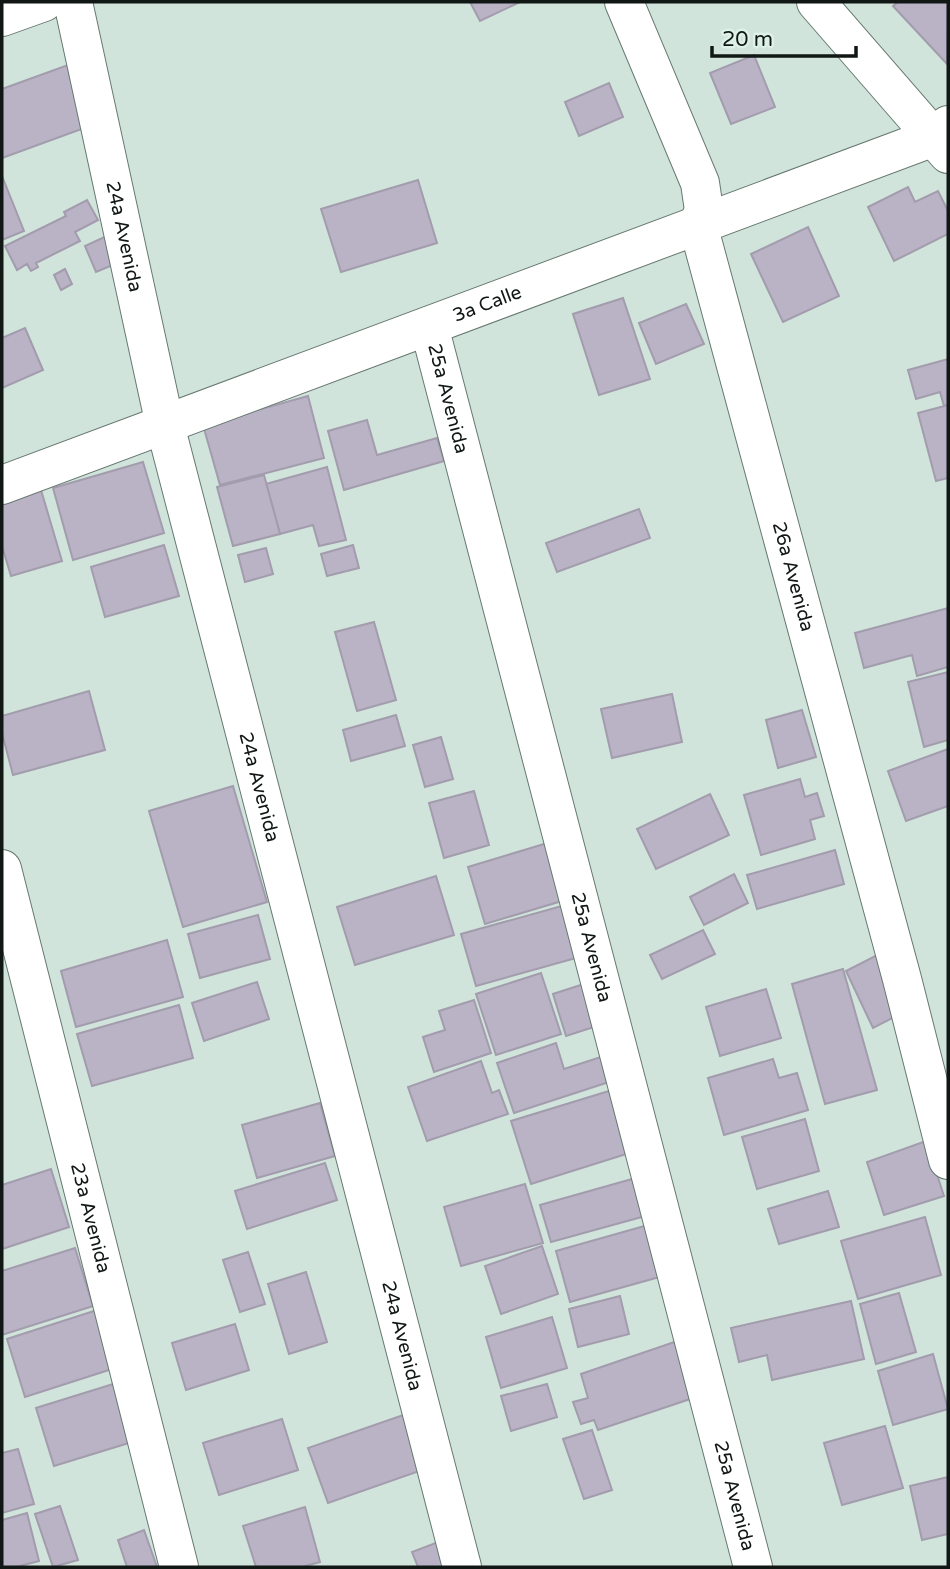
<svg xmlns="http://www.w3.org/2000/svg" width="950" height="1569" viewBox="0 0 950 1569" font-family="'Varela Round',sans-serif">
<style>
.building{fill:#b9b3c5;stroke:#a29cad;stroke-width:2}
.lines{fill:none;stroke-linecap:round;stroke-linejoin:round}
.street-casing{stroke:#677971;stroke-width:40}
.street{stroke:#fff;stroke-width:38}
.labels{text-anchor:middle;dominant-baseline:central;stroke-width:7;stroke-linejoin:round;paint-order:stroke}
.street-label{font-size:19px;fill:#101714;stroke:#ddf1e8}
</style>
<rect width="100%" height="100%" fill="#d0e4db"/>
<g class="building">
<polygon points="470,2 520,2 480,21"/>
<polygon points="898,2 948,2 947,64 893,6"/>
<polygon points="754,55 775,107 731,124 710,73"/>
<polygon points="68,65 90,126 2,158 2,89"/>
<polygon points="609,83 623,117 579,136 565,102"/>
<polygon points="2,176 24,231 2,240"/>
<polygon points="418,180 437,243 341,272 321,209"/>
<polygon points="908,187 915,202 938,191 948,211 948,234 894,261 868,207"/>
<polygon points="87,200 98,220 75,232 80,241 36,263 38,267 31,271 27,264 17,270 5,246 66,216 64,212"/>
<polygon points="808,227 839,296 783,322 751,254"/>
<polygon points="113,233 125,260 96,272 85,246"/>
<polygon points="65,269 72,284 61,290 54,275"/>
<polygon points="623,298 650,379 599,395 573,314"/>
<polygon points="686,304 704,344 656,364 639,323"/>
<polygon points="25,328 43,370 2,388 2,338"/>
<polygon points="948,359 948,405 944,406 940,392 916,399 908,370"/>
<polygon points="308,396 324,458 220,485 203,425"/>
<polygon points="948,405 948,478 936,481 918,413"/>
<polygon points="367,420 377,455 437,438 444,461 344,490 328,431"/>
<polygon points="143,462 164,533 73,560 53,488"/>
<polygon points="327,467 346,540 319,546 313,525 280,534 266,484"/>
<polygon points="36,473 62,561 11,576 2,546 2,483"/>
<polygon points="264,475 280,534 233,546 217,487"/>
<polygon points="639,509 650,538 557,572 546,543"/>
<polygon points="164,545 179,596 105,617 91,567"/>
<polygon points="353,545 359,568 327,576 321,554"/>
<polygon points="266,548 273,574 245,582 238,555"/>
<polygon points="948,608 948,667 917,676 912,655 864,668 855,633"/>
<polygon points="374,622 396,700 357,711 335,632"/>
<polygon points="948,672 948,740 924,747 908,682"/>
<polygon points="89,691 105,750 13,775 2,733 2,716"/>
<polygon points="672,694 682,742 612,758 601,709"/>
<polygon points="802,710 816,757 778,768 766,720"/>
<polygon points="396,715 405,746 351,761 343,730"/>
<polygon points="441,737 453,779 425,787 413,745"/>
<polygon points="948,749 948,806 906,821 888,771"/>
<polygon points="800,779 805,797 817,793 824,816 810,820 815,839 761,855 744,795"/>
<polygon points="233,786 267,902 183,927 149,811"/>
<polygon points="474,791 489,845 444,858 429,803"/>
<polygon points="710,794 729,835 656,869 637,829"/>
<polygon points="554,841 572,898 485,924 468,867"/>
<polygon points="835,850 844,884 757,909 747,875"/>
<polygon points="734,874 748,903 704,925 690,897"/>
<polygon points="436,876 454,935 355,965 337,907"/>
<polygon points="569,904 583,956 476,986 461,934"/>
<polygon points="258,915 270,959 200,978 188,934"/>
<polygon points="703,930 715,954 662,979 650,955"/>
<polygon points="167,940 183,997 76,1027 61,971"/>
<polygon points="881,953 908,1010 873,1028 846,971"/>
<polygon points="843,969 877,1090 825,1104 792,984"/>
<polygon points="541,973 561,1034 496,1055 476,994"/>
<polygon points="596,980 609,1022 566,1036 553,994"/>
<polygon points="257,982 269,1019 204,1041 192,1003"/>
<polygon points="766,989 781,1038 720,1056 706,1007"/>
<polygon points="474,1000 491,1053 434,1072 423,1037 445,1030 439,1011"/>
<polygon points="179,1005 193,1058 92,1086 77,1034"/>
<polygon points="556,1043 564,1069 607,1055 615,1080 514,1113 497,1063"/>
<polygon points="773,1059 779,1078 797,1073 808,1110 724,1135 708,1078"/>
<polygon points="481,1061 492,1093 499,1090 508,1114 427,1141 408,1087"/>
<polygon points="622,1087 642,1149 531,1184 511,1121"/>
<polygon points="320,1103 335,1156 257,1178 242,1125"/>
<polygon points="805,1119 819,1171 757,1189 742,1137"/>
<polygon points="926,1141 944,1196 884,1215 867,1162"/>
<polygon points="325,1163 337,1200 247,1229 235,1191"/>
<polygon points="51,1169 69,1227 2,1249 2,1185"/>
<polygon points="639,1177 649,1215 551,1242 540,1205"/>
<polygon points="525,1184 543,1243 461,1266 444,1207"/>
<polygon points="828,1191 839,1227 779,1244 768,1209"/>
<polygon points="925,1217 941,1275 858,1299 841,1241"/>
<polygon points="648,1225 663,1276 570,1302 556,1251"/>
<polygon points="542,1246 558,1294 501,1314 485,1266"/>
<polygon points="75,1248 93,1306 2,1335 2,1271"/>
<polygon points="248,1252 265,1304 240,1312 223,1260"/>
<polygon points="306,1272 327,1342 289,1354 268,1284"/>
<polygon points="899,1293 916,1352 876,1364 860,1304"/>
<polygon points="620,1296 629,1334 578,1347 569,1309"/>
<polygon points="851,1301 864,1359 772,1380 767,1355 739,1362 731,1328"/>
<polygon points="97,1310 115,1368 25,1397 7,1339"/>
<polygon points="552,1317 567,1368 501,1388 486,1337"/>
<polygon points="235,1324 249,1370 186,1390 172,1343"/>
<polygon points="686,1338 705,1394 598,1430 594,1420 581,1424 573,1402 588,1398 581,1374"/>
<polygon points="933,1354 948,1409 893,1425 878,1371"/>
<polygon points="126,1380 145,1438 54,1466 36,1408"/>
<polygon points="547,1384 557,1417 511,1431 501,1396"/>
<polygon points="409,1413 428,1468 328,1503 308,1448"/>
<polygon points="282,1419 298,1470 219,1495 203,1443"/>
<polygon points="885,1426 903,1488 842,1505 824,1443"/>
<polygon points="592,1430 612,1490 584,1499 563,1439"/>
<polygon points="18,1449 34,1504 2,1513 2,1453"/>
<polygon points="948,1477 948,1534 922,1540 910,1486"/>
<polygon points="60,1506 78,1560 53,1567 35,1514"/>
<polygon points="305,1507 320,1562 302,1567 256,1567 243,1526"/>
<polygon points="27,1513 39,1561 16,1567 2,1567 2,1520"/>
<polygon points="144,1530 157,1567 127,1567 118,1540"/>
<polygon points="446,1539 456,1567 418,1567 412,1552"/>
</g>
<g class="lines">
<g class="street-casing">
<g id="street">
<path id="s1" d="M73,2l92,423 297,1142"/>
<path id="s2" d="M624,2l76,181 4,27 -6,15 204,754 46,181"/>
<polyline points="816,2 948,154"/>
<polyline points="2,17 44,2"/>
<path id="s3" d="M429,326l324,1241"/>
<path id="s4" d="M2,485l932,-348 14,-12"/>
<path id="s5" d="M2,869l177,698"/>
</g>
</g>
<use href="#street" class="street"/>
</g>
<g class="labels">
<g class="street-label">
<text stroke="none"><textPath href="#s1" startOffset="240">24a Avenida</textPath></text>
<text stroke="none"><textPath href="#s4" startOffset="518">3a Calle</textPath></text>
<text stroke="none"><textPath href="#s3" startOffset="75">25a Avenida</textPath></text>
<text stroke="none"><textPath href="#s2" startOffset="604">26a Avenida</textPath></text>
<text stroke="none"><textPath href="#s1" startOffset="807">24a Avenida</textPath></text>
<text stroke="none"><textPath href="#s3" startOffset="642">25a Avenida</textPath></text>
<text stroke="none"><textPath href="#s5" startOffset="360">23a Avenida</textPath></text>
<text stroke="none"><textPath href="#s1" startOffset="1374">24a Avenida</textPath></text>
<text stroke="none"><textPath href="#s3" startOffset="1209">25a Avenida</textPath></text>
</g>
</g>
<rect width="950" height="1569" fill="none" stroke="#101714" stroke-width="7"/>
<path d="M712 46v10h144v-10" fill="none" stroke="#101714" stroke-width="3.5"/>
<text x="722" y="46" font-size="21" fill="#101714" stroke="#ddf1e8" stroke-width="5" paint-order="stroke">20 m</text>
</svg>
